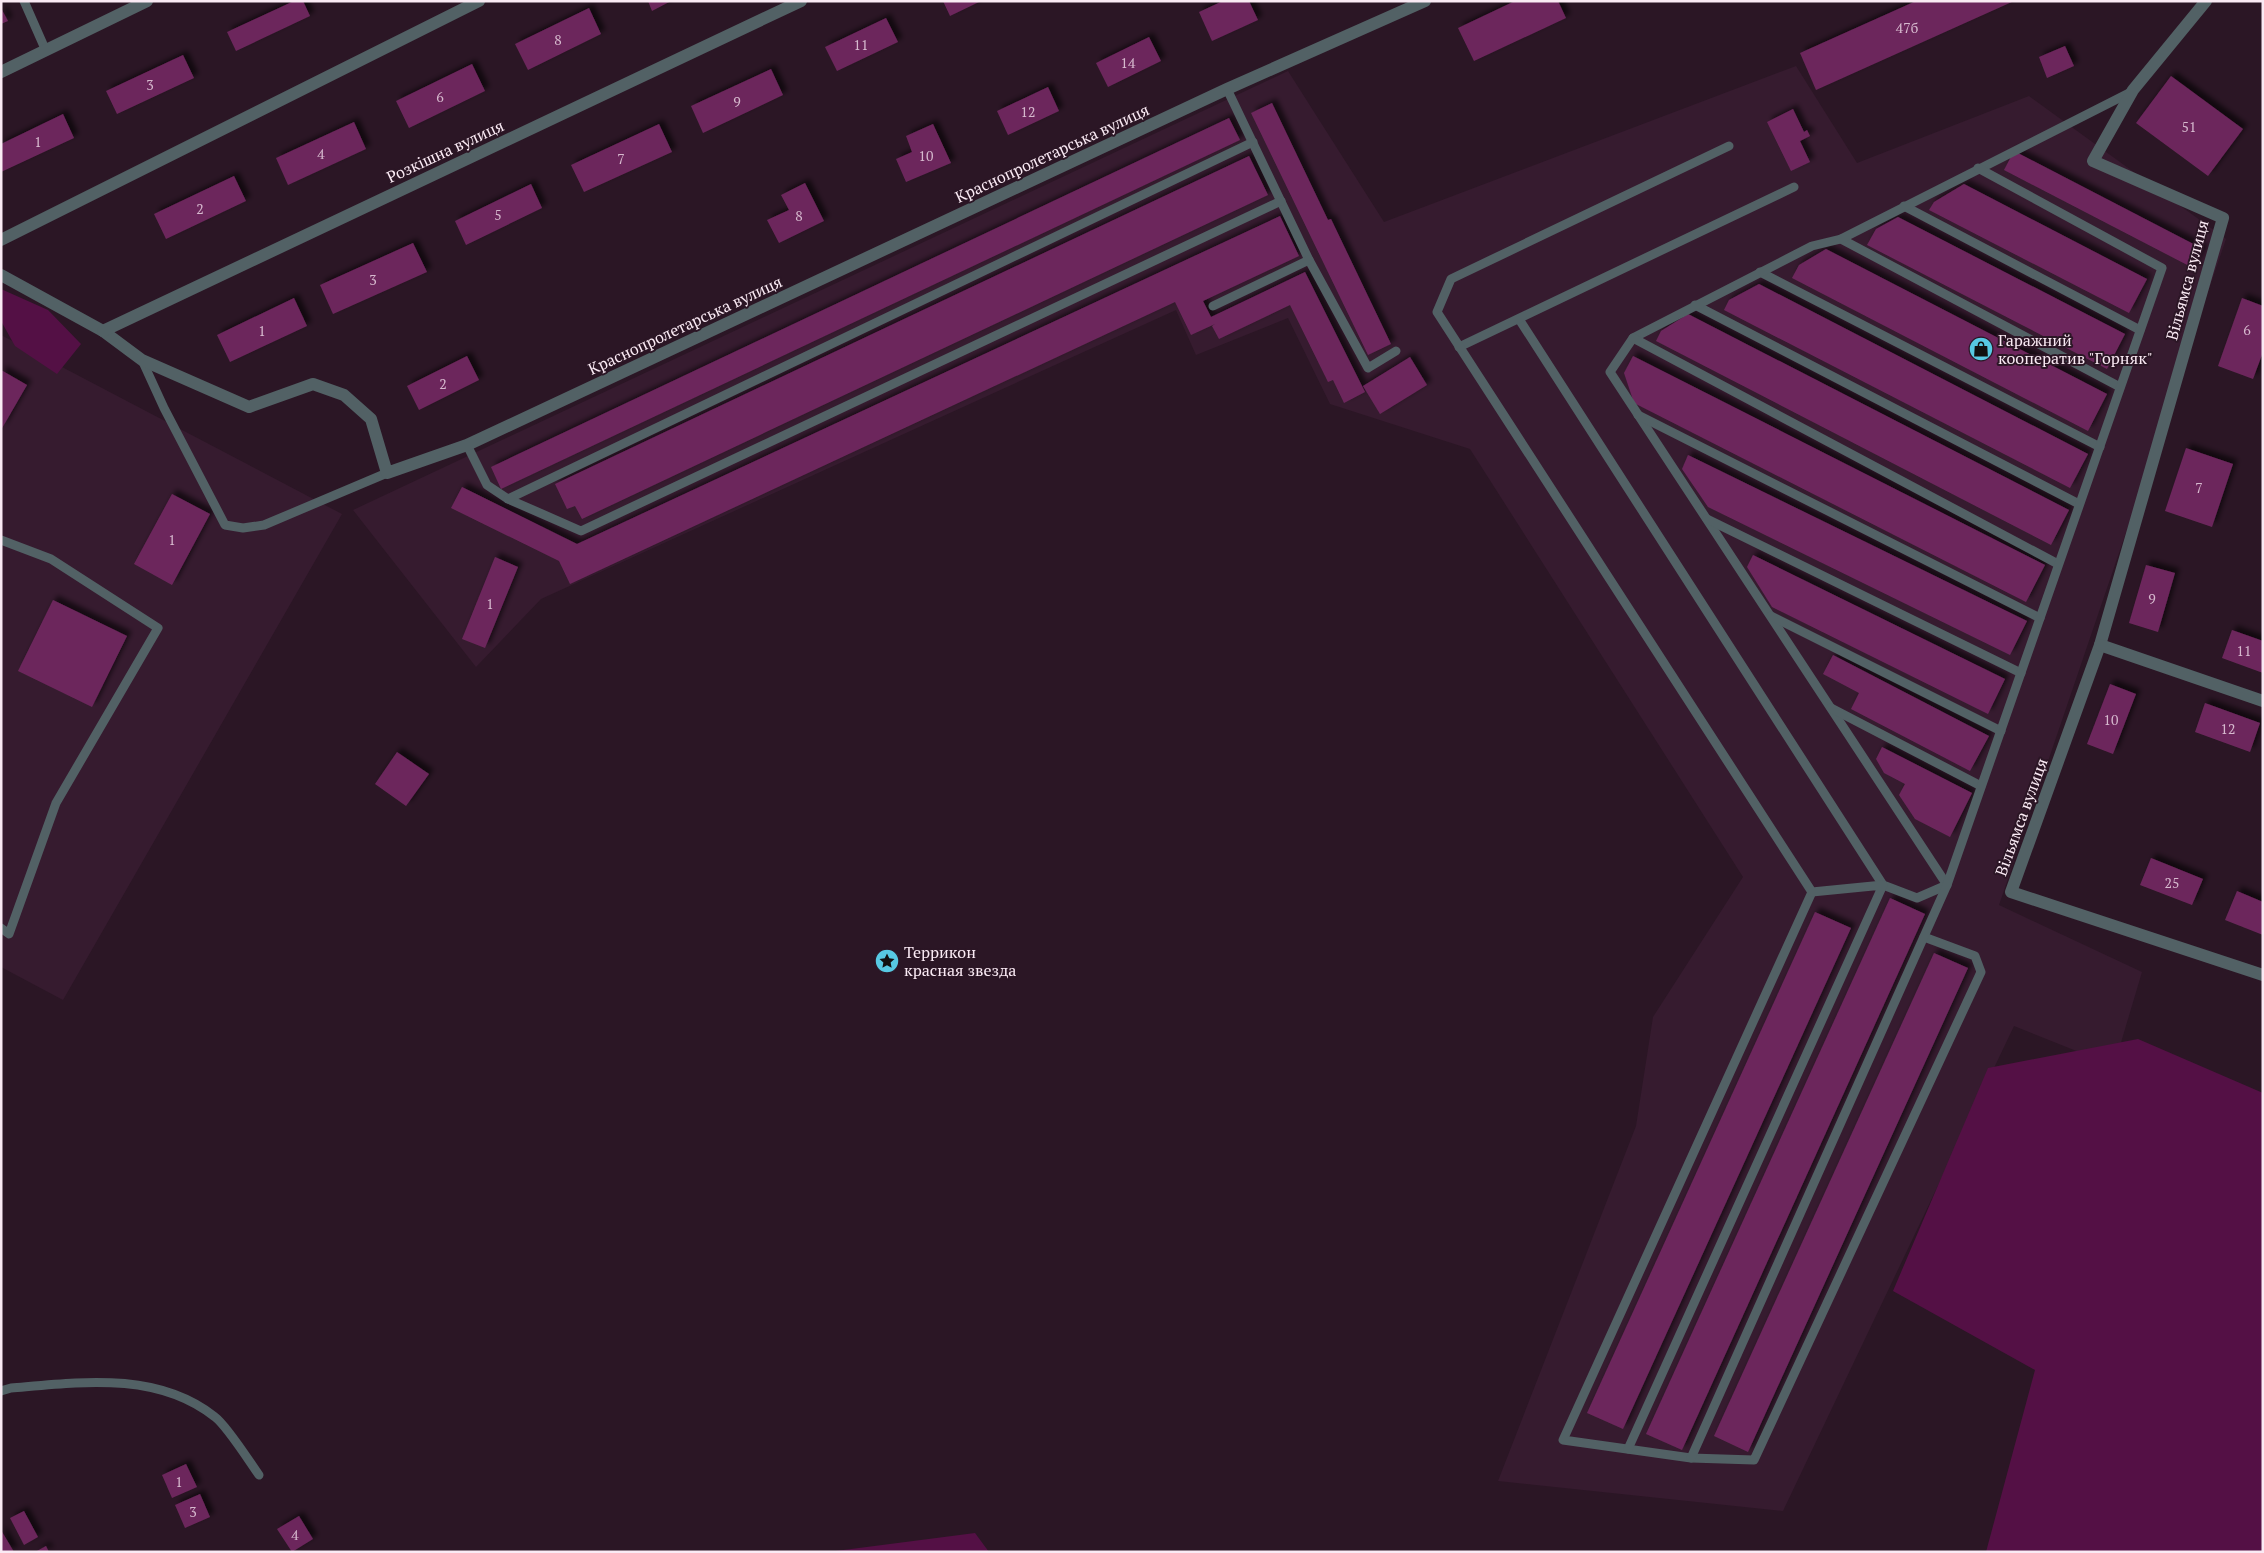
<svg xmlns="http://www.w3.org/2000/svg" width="2264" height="1553" viewBox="0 0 2264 1553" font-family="'PT Serif',serif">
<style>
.built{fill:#361b2f}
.green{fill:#541045}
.building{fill:#6c275c;filter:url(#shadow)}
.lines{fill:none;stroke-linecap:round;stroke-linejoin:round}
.service{stroke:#526165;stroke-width:9}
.minor{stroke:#526165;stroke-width:12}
.labels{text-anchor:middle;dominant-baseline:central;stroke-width:4;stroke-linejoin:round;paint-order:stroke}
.number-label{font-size:14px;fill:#d6b9ce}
.street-label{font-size:16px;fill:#faeaf4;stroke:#2b1625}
.poi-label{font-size:16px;fill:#faeaf4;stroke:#2b1625;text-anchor:start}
</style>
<defs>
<filter id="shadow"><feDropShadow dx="4.5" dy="-4.5" stdDeviation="2.5" flood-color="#0009"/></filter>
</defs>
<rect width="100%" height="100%" fill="#2b1625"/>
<g class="built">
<polygon points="1796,66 1857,163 2029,96 2226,239 1999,905 2142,972 2114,1066 2014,1026 1783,1511 1498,1481 1636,1126 1653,1017 1743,877 1470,449 1330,404 1288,318 1196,355 1176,310 541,599 476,667 353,510 1288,71 1384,222"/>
<polygon points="1,335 342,514 63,1000 1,967"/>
</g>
<g class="green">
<polygon points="1,289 48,310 81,344 57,374 15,346 1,321"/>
<polygon points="2138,1039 2263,1093 2263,1552 1986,1552 2035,1370 1893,1291 1988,1068"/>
<polygon points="975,1533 989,1552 828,1552"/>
</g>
<g class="building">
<polygon points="294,1 303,1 310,16 236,51 227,32"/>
<polygon points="648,1 671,1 652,11"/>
<polygon points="943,1 981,1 950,16"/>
<polygon points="1223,1 1249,1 1258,20 1212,41 1199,12"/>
<polygon points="1515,1 1558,1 1566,18 1474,61 1458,28"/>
<polygon points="1916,1 2014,1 1816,90 1800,53"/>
<polygon points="1,8 8,21 1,24"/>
<polygon points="589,8 601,34 528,70 515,44"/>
<polygon points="886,18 898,42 837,71 825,47"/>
<polygon points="1149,37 1161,61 1108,87 1096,63"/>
<polygon points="2065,46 2074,66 2047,78 2039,57"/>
<polygon points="183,55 194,78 117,114 106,91"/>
<polygon points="472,64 485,91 409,128 396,101"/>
<polygon points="771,69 783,95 703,133 691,106"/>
<polygon points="2171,76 2243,129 2208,176 2136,123"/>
<polygon points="1048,87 1059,111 1008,135 997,111"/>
<polygon points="1272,103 1328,220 1331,219 1391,344 1368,355 1251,113"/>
<polygon points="1793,109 1804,132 1807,130 1810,136 1800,141 1810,162 1791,171 1767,122"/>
<polygon points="63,114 74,138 1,172 1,144"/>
<polygon points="1229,118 1240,140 501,489 491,467"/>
<polygon points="354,122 366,149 288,185 276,158"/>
<polygon points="659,124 672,152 584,192 571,165"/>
<polygon points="933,124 951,163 906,182 896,159 912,152 906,136"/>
<polygon points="2014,151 2203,249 2193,268 2004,170"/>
<polygon points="1249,156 1268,195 582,519 575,506 567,509 555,484"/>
<polygon points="234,176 246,201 166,239 154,214"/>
<polygon points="805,183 824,221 779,243 767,220 789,210 781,195"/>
<polygon points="531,184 542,208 466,245 455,221"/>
<polygon points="1964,184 2147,279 2129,313 1929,210 1934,202"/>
<polygon points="1280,216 1299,256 1203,301 1211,317 1305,272 1365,392 1344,403 1333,380 1328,382 1290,305 1219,339 1212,326 1215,324 1191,335 1175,302 570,584 559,561 451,508 462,487 577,544"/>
<polygon points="1898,217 2125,334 2107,369 1867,245 1876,229"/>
<polygon points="413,243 427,272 333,314 320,285"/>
<polygon points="1826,249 2107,394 2088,431 1792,278 1799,265"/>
<polygon points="1759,284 2088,454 2070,488 1724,310 1729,300"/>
<polygon points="294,298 307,326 230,362 217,335"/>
<polygon points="2242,298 2263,306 2263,352 2253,379 2218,366"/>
<polygon points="1688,314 2069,510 2051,545 1656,341 1661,331"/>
<polygon points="467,356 479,380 419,410 407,386"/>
<polygon points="1633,356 2045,565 2026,602 1634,403 1624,373"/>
<polygon points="1410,357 1427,385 1380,414 1363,386"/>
<polygon points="1,370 27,385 1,430"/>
<polygon points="2186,448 2233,464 2212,527 2165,511"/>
<polygon points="1688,455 2027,621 2010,655 1708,507 1682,469"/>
<polygon points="172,494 210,514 172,585 134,564"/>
<polygon points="1753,555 2005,679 1988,714 1772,607 1747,567"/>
<polygon points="495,557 518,567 485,648 462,639"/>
<polygon points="2146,565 2175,573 2158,632 2129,623"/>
<polygon points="53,600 127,636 92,707 18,671"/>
<polygon points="2232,630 2263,641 2263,673 2222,658"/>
<polygon points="1833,655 1989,736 1970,771 1851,709 1859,693 1823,674"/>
<polygon points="2110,684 2136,694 2113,754 2087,744"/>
<polygon points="2205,703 2260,723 2250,752 2195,732"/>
<polygon points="1882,747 1972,793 1950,837 1915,819 1899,795 1905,784 1884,773 1876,759"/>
<polygon points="397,752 429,774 406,806 375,784"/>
<polygon points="2151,858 2203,879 2192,905 2140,885"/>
<polygon points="2237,891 2263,902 2263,935 2225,920"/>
<polygon points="1890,898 1925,914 1682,1450 1646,1434"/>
<polygon points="1815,912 1851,928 1623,1429 1587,1413"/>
<polygon points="1934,953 1968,968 1748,1452 1714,1436"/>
<polygon points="186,1464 197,1487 172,1498 162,1475"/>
<polygon points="200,1494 210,1517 185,1528 175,1505"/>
<polygon points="24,1511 38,1537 24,1545 10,1518"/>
<polygon points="299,1516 313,1539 292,1552 277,1529"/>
<polygon points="1,1530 14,1552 1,1552"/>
<polygon points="46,1546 49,1552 35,1552"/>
</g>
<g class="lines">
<g class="service">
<polyline points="24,1 46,51"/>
<polyline points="1227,89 1309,260 1368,368 1396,351"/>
<polyline points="1904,206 2140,330"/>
<polyline points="1841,239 2120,387"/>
<polyline points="1760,272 2100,447"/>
<polyline points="1695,305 2079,504"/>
<polyline points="1213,306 1309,260"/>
<polyline points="1519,319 1883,885 1917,898 1947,885 1610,372 1633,338 1812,246 1841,239 2133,91"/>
<polyline points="1633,338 2058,564"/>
<polyline points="1459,347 1794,187"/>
<polyline points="142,360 164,408 225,525 243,528 264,525 387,473"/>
<polyline points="1638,415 2040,618"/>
<polyline points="467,445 487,485 508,499 581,531 1281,201"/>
<polyline points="508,499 1253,142"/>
<polyline points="1707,519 2021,673"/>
<polyline points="1,540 51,559 158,628 56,803 9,934 1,928"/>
<polyline points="1771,616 2001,731"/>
<polyline points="1831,708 1981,786"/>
<polyline points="1812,892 1563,1440 1691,1458 1754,1460 1981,972 1975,956 1924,937"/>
<path d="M1,1391l10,-3c69,-6 146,-17 204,29 12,9 34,44 44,58"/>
<polyline points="1628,1449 1883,885 1812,892 1437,312 1451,279 1729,146"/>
<polyline points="1691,1458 1947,885 2162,268 1978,168"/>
</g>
<g class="minor">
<polyline points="2206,1 2133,90 2093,161 2223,218 2100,645 2011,892 2263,975"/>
<polyline points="1,72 147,1"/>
<polyline points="1,240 479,1"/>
<polyline points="1,275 103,331 142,360 249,407 313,384 344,395 371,419 387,473 467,445 1227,89 1425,1"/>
<polyline points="103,331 801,1"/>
<polyline points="2100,645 2263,701"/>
</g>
</g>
<defs>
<g id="shop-disc" transform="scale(1.25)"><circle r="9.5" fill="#57c9e3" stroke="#2b1625"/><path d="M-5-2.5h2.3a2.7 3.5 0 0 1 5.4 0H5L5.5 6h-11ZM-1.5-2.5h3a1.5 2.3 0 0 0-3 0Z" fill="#111"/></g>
<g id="sight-disc" transform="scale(1.25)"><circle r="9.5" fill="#57c9e3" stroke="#2b1625"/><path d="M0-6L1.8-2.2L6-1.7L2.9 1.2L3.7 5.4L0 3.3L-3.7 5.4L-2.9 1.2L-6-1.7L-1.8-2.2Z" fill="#111"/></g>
</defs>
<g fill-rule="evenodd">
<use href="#shop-disc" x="1981" y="349"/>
<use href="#sight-disc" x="887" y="961"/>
</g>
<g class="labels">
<g class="number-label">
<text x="1907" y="27">47б</text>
<text x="558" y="39">8</text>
<text x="861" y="44">11</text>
<text x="1128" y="62">14</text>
<text x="150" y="84">3</text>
<text x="440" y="96">6</text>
<text x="737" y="101">9</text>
<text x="1028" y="111">12</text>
<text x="2189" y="126">51</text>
<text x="38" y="141">1</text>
<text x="321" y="153">4</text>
<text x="926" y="155">10</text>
<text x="621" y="158">7</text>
<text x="200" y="208">2</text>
<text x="498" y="214">5</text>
<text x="799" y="215">8</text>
<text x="373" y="279">3</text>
<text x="2247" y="329">6</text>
<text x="262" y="330">1</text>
<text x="443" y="383">2</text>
<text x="2199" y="487">7</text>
<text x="172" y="539">1</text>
<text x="2152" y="598">9</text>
<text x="490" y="603">1</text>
<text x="2244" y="650">11</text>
<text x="2111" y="719">10</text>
<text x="2228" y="728">12</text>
<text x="2172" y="882">25</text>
<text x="179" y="1481">1</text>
<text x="193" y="1511">3</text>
<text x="295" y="1534">4</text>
</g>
<g class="street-label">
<text transform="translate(445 151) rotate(-25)">Розкішна вулиця</text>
<text transform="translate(1052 153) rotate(-25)">Краснопролетарська вулиця</text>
<text transform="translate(2187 280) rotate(-75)">Вільямса вулиця</text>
<text transform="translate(685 325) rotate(-25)">Краснопролетарська вулиця</text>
<text transform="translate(2021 817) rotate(-70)">Вільямса вулиця</text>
</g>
<g class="poi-label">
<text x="1998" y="340">Гаражний<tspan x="1998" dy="18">кооператив "Горняк"</tspan></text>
<text x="904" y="952">Террикон<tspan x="904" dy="18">красная звезда</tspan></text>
</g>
</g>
<rect width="2264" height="1553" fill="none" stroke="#faeaf4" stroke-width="5"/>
</svg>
